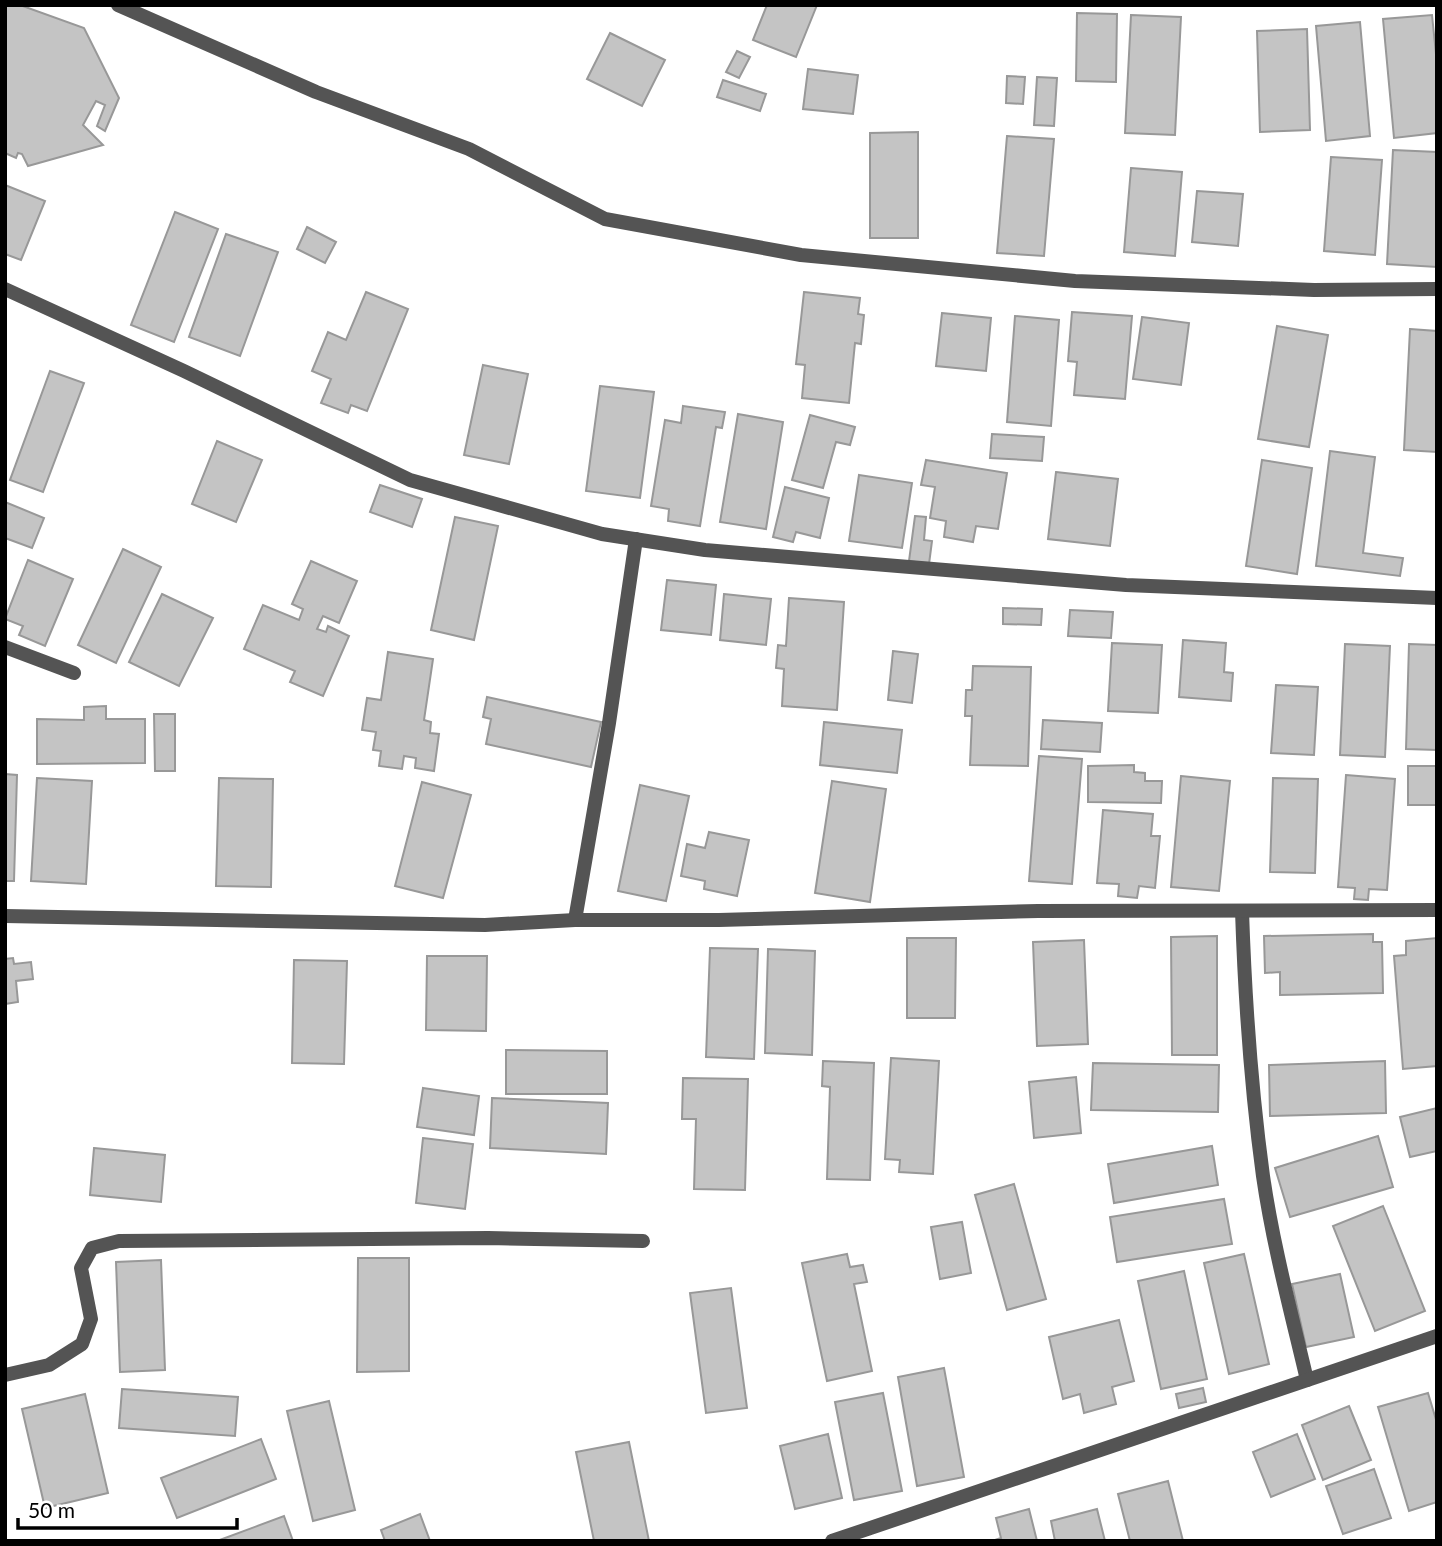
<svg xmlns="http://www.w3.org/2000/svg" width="1442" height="1546" viewBox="0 0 1442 1546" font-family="Lato,sans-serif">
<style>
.building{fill:#c4c4c4;stroke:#989898;stroke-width:2}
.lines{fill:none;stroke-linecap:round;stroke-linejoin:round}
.street{stroke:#545454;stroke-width:14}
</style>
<rect width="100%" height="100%" fill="#fff"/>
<g class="building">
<polygon points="5,5 20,5 84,28 119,98 105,131 97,126 105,105 96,101 83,125 103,145 28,166 22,154 18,153 16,158 5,153"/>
<polygon points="767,5 817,5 796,57 753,40"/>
<polygon points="1077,13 1117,14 1116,82 1076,81"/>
<polygon points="1131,15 1181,17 1175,135 1125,133"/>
<polygon points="1432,15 1437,64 1437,133 1394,138 1383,19"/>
<polygon points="1360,22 1370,136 1326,141 1316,26"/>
<polygon points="1307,29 1310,130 1260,132 1257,31"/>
<polygon points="610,33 665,60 642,106 587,79"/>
<polygon points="737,51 750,57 739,78 726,72"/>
<polygon points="808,69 858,75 853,114 803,109"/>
<polygon points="1007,76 1025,77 1023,104 1006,103"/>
<polygon points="1037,77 1057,78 1054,126 1034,125"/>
<polygon points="723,80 766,94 760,111 717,97"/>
<polygon points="918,132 918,238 870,238 870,133"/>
<polygon points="1007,136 1054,139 1044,256 997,253"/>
<polygon points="1393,150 1437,152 1437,267 1387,264"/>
<polygon points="1331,157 1382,160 1375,255 1324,251"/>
<polygon points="1131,168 1182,172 1175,256 1124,252"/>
<polygon points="5,185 45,201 21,260 5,254"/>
<polygon points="1197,191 1243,194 1238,246 1192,242"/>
<polygon points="175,212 218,229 174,342 131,325"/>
<polygon points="307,227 336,242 325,263 297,249"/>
<polygon points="226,234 278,252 240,356 189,337"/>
<polygon points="366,292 408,309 367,411 351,405 348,413 321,403 331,379 312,371 328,332 346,340"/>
<polygon points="804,292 860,298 858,314 864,315 861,344 855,343 849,403 802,398 805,365 796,364"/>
<polygon points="1072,312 1132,316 1125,399 1074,395 1077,362 1068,361"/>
<polygon points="942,313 991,318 986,371 936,366"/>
<polygon points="1015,316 1059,320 1051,426 1007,422"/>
<polygon points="1142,317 1189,323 1181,385 1133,379"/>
<polygon points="1277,326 1328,335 1309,447 1258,439"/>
<polygon points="1410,329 1437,331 1437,452 1404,450"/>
<polygon points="483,365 528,374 509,464 464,455"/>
<polygon points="50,371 84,383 43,492 10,480"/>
<polygon points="600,386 654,392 640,498 586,491"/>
<polygon points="683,406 725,412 722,428 716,427 700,526 668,521 669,509 651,506 665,420 681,423"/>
<polygon points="738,414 783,422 766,529 720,522"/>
<polygon points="810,415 855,427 850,445 836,442 823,488 792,480"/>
<polygon points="992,434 1044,437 1042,461 990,458"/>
<polygon points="217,441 262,460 236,522 192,504"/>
<polygon points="1330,451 1375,457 1363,553 1403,558 1400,576 1316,566"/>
<polygon points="926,460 1007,473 998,529 976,526 973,542 944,537 946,521 930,518 935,487 921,485"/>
<polygon points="1262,460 1312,468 1297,574 1246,566"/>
<polygon points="1056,472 1118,479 1110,546 1048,539"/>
<polygon points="859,475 912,483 902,548 849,541"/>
<polygon points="380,485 422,499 412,527 370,512"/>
<polygon points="785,487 829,498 820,538 796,532 793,542 773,537"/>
<polygon points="5,502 44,518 32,548 5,538"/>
<polygon points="915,516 926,517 924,540 932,541 929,564 909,561"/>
<polygon points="455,517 498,526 474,640 431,630"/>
<polygon points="123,549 161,567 116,663 78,645"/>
<polygon points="28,560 73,579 45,646 19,635 23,626 5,619"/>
<polygon points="311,561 357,581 339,623 323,616 317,629 326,632 328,626 349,636 323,696 290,682 295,671 244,649 263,605 299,620 303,609 292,604"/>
<polygon points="667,580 716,585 711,635 661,630"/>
<polygon points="162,594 213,618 179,686 129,662"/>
<polygon points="724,594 771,599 766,645 720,640"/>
<polygon points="789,598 844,602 837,710 782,706 784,669 776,668 778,645 786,646"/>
<polygon points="1003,608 1042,609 1041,625 1003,624"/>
<polygon points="1070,610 1113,612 1111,638 1068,636"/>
<polygon points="1183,640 1226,643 1224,672 1233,673 1231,701 1179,697"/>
<polygon points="1112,643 1162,645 1158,713 1108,711"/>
<polygon points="1345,644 1390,646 1385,757 1340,755"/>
<polygon points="1409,644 1437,645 1437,750 1406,749"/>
<polygon points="893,651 918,654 912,703 888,700"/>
<polygon points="388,652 433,659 424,720 431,722 430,733 439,734 434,771 415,768 416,758 404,756 402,769 379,766 381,751 373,750 376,732 362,730 367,698 381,700"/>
<polygon points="973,666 1031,667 1028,766 970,765 972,716 965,716 966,690 972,690"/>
<polygon points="1276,685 1318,687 1314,755 1271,753"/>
<polygon points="487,697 601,722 591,767 486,744 491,719 483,717"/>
<polygon points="106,706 106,719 145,719 145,763 37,764 37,719 84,720 84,707"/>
<polygon points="154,714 175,714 175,771 155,771"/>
<polygon points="1043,720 1102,723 1100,752 1041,749"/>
<polygon points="824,722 902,730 897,773 820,765"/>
<polygon points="1039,756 1082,759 1072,884 1029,881"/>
<polygon points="1134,765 1134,772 1145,773 1145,781 1162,781 1161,803 1088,802 1088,766"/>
<rect x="1408" y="766" width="29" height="39"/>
<polygon points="5,774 17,775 14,881 5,881"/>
<polygon points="1346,775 1395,779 1387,890 1369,889 1368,900 1354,899 1355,888 1338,887"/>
<polygon points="1181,776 1230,781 1219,891 1171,887"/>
<polygon points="37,778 92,781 86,884 31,881"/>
<polygon points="219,778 273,779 271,887 216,886"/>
<polygon points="1273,778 1318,779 1315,873 1270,872"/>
<polygon points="832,781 886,789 870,902 815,893"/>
<polygon points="422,782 471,795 443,898 395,886"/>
<polygon points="640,785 689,796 666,901 618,891"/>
<polygon points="1103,810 1153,814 1151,836 1160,836 1155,888 1139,886 1137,898 1118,896 1119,884 1097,883"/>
<polygon points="709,832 749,840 737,896 704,889 705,881 681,876 687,844 705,848"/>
<polygon points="1373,934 1373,942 1382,942 1383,993 1280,995 1280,972 1265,973 1264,936"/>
<polygon points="1217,936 1217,1055 1172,1055 1171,937"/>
<polygon points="907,938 956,938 955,1018 907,1018"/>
<polygon points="1437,938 1437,1066 1403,1069 1394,956 1406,955 1406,941"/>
<polygon points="1084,940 1088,1044 1037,1046 1033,942"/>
<polygon points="710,948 758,949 754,1059 706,1057"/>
<polygon points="768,949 815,951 812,1055 765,1053"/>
<polygon points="427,956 487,956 486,1031 426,1030"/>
<polygon points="13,958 14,964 31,962 33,979 16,981 18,1002 5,1004 5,959"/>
<polygon points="294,960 347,961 344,1064 292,1063"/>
<polygon points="506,1050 607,1051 607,1094 506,1094"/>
<polygon points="891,1058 939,1061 933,1174 899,1172 900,1160 885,1159"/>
<polygon points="823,1061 874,1063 870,1180 827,1179 830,1087 822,1086"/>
<polygon points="1385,1061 1386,1113 1270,1116 1269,1065"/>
<polygon points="1093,1063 1219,1065 1218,1112 1091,1110"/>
<polygon points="1076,1077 1081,1133 1034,1138 1029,1082"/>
<polygon points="683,1078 748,1079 745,1190 694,1189 696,1119 682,1119"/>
<polygon points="423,1088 479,1096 474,1135 417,1127"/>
<polygon points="492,1098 608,1103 606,1154 490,1148"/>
<polygon points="1437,1108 1437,1151 1410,1157 1400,1117"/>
<polygon points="1378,1136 1393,1187 1290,1217 1275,1168"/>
<polygon points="423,1138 473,1144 465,1209 416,1203"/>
<polygon points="1212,1146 1218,1185 1114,1203 1108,1164"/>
<polygon points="94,1148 165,1155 161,1202 90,1195"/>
<polygon points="1014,1184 1046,1299 1007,1310 975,1195"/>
<polygon points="1224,1199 1232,1244 1117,1262 1110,1217"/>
<polygon points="1383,1206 1425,1311 1375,1331 1333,1226"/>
<polygon points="962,1222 971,1273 940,1279 931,1227"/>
<polygon points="847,1254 850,1267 863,1265 867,1282 854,1284 872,1371 827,1381 802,1263"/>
<polygon points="1244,1254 1269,1364 1229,1374 1204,1263"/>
<polygon points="358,1258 409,1258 409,1371 357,1372"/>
<polygon points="161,1260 165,1370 120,1372 116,1262"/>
<polygon points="1184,1271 1207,1379 1161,1389 1138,1281"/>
<polygon points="1340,1274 1354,1337 1306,1347 1292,1284"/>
<polygon points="731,1288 747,1408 706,1413 690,1293"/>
<polygon points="1119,1320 1134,1381 1112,1387 1116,1404 1084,1413 1080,1394 1063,1399 1049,1337"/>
<polygon points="944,1368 964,1477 917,1486 898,1377"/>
<polygon points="1203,1388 1206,1402 1179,1408 1176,1394"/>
<polygon points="122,1389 238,1397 235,1436 119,1428"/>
<polygon points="883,1393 902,1491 854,1500 835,1402"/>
<polygon points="1428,1393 1437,1423 1437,1502 1409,1511 1378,1407"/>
<polygon points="85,1394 108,1493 45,1508 22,1409"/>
<polygon points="329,1401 355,1510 313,1521 287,1411"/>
<polygon points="1349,1406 1371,1460 1323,1480 1302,1425"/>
<polygon points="828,1434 842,1498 795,1509 780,1446"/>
<polygon points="1297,1434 1315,1479 1271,1497 1253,1452"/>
<polygon points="261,1439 276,1479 177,1518 161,1478"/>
<polygon points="629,1442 649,1541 594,1541 576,1452"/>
<polygon points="1374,1469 1391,1518 1343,1534 1326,1486"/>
<polygon points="1168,1481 1183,1541 1130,1541 1118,1494"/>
<polygon points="1029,1509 1037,1541 992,1541 1001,1538 996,1518"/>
<polygon points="1097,1509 1105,1541 1055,1541 1051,1521"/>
<polygon points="420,1514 430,1541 385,1541 381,1530"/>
<polygon points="284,1516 293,1541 217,1541"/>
</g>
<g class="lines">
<g class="street">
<polyline points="118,5 316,92 469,149 605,219 801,255 1075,281 1314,290 1437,289"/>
<polyline points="5,289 184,371 410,480 602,534 705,550 1126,585 1437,598"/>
<polyline points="5,647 74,673"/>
<path d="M1242,911c3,89 9,177 21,265 10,69 28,136 44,204"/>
<polyline points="5,916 485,925 575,920 719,920 1038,911 1437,910"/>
<polyline points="575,920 609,723 636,539"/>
<polyline points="5,1375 49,1365 82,1344 91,1319 81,1268 92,1248 119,1241 488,1238 643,1241"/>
<polyline points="832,1541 1437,1336"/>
</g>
</g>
<rect width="1442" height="1546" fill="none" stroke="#000000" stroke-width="14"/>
<path d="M18 1518v10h219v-10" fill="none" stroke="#000000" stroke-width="3.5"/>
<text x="28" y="1518" font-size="21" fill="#000000" stroke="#ffffff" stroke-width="5" paint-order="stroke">50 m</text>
</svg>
